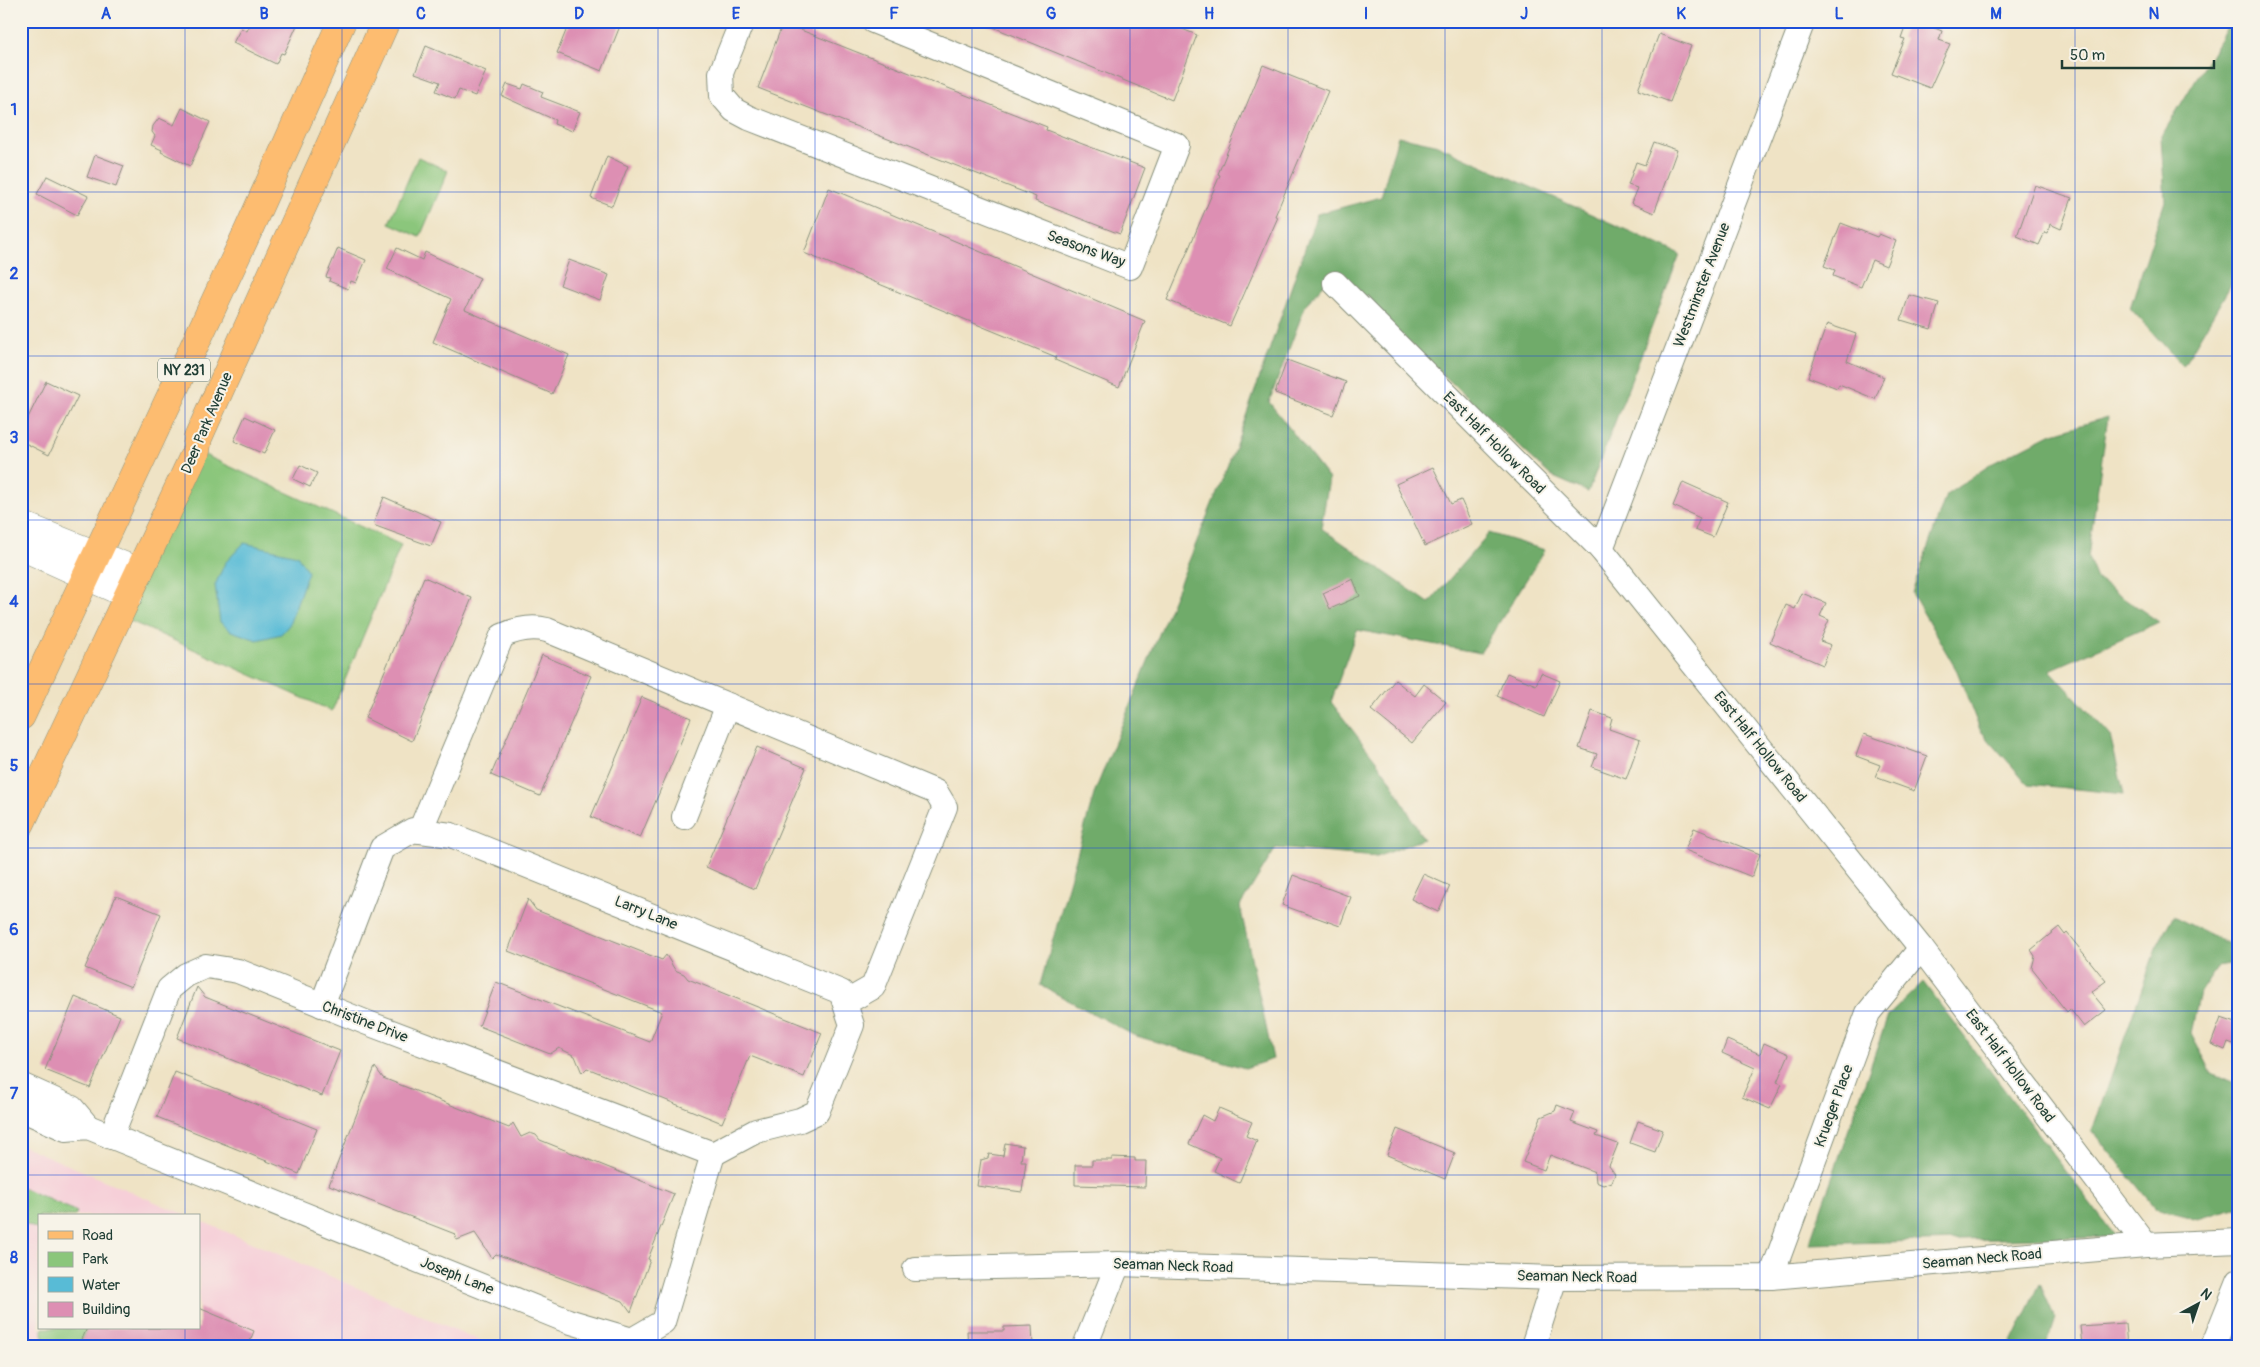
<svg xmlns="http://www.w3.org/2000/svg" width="2260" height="1367" viewBox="0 0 2260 1367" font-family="Pangolin,sans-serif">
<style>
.built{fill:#f6cfd8}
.green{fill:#8bc67b;stroke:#558258}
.forest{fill:#70ab6b;stroke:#487450}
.water{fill:#58bbd6;stroke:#3c7c85}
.building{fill:#dd8fb3}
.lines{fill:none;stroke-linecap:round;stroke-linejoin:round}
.minor-casing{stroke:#87907c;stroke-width:26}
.tertiary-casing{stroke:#87907c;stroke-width:29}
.primary-casing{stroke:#87907c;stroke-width:29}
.minor{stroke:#fff;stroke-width:24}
.tertiary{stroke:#fff;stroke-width:28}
.primary{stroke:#fdbc70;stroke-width:28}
.grid{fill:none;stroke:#1d4ed8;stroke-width:1;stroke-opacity:0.55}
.labels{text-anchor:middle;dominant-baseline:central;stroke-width:4;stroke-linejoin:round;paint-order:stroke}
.shield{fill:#f7f3e8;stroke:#60746a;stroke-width:1}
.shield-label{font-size:14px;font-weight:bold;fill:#1f3d34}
.street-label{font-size:15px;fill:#1f3d34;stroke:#f7f3e8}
.neatline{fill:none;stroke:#1d4ed8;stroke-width:2}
.grid-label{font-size:16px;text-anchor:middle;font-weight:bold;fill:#1d4ed8}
</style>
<rect width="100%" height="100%" fill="#f7f3e8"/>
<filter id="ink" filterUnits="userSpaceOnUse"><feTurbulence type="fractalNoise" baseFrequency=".02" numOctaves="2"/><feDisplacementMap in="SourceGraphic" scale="10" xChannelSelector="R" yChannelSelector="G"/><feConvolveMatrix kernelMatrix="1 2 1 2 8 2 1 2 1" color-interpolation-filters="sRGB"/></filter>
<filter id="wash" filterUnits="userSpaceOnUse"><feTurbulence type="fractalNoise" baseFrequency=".0096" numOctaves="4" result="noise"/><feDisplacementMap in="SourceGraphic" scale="20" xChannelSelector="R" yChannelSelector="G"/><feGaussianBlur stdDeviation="1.12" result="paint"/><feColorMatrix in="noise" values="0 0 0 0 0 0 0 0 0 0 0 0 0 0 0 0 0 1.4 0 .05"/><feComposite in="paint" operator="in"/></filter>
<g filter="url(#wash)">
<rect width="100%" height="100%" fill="#efe3c5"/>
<polygon class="built" points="21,1145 188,1216 39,1216 39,1328 199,1328 199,1220 493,1346 21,1346"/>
<g class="green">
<polygon points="418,157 448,171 420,237 389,223"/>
<polygon points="196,451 401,545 332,711 119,616"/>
<polygon points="21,1187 77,1212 75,1216 39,1216 39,1230 21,1222"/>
<polygon points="43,1328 87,1328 79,1346 43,1346"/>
</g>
<g class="forest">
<polygon points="2231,21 2239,21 2239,271 2183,366 2130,308 2165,201 2161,137"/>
<polygon points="1398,136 1435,144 1680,254 1588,492 1551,476 1335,273 1306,304 1269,402 1329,479 1321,528 1429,603 1489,533 1545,550 1480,653 1357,630 1331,702 1390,779 1423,839 1376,857 1276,848 1240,906 1273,1059 1245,1068 1133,1035 1040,985 1095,791 1233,453 1317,214 1381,197"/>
<polygon points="2108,417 2088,557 2097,579 2159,622 2050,670 2110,735 2124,794 2028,784 1980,730 1957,671 1912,593 1946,495 1991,464 2050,434"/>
<polygon points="2173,916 2239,949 2239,963 2217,967 2200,992 2191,1033 2212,1073 2239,1085 2239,1204 2237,1207 2198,1219 2155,1208 2092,1131 2156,948"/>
<polygon points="1923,982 2115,1236 1809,1244 1888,1016"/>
<polygon points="2040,1284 2055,1318 2046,1346 2010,1346"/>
</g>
<polygon class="water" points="244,543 297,555 308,572 289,625 281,634 257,640 231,631 220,622 215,585 225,563"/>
<g id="blocks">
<g class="building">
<polygon points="252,21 299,21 284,54 281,53 276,64 233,43 241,28 247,31"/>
<polygon points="570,21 622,21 602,71 557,53"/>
<polygon points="978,21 1162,21 1197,35 1172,100"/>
<polygon points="1907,21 1928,21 1927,25 1942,31 1939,40 1950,44 1930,88 1891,73 1905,39 1901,38"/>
<polygon points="783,23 1047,127 1046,130 1145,168 1120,234 1035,201 1036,197 758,88"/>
<polygon points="1659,34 1691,46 1670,102 1638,90"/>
<polygon points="426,46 486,71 475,96 459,90 455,99 436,91 440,82 415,73"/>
<polygon points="1263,65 1328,91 1275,216 1278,217 1230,326 1167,300 1220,175 1218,174"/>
<polygon points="507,84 522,89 524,84 543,92 541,97 580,112 572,131 554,124 555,120 502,96"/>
<polygon points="182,108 210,122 190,166 161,152 162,150 151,145 155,136 152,132 153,126 159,118 174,125"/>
<polygon points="1654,142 1677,150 1654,213 1631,203 1637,188 1628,185 1636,162 1645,165"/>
<polygon points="95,155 124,166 116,187 87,177"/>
<polygon points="607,156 628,166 612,206 591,198"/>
<polygon points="47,176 88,196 77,215 37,194"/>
<polygon points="2035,185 2072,198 2061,229 2050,224 2048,233 2045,232 2039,245 2017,236"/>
<polygon points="829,188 1145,321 1119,387 1055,360 1056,357 804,253"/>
<polygon points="1841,223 1877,237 1879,234 1896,241 1886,266 1872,260 1861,287 1833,276 1835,270 1824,266"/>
<polygon points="338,248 366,260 356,283 351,281 348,289 329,281 330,278 326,277"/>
<polygon points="397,248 422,260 425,252 480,278 465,310 569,355 552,394 433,342 451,299 387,269"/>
<polygon points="569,260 609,275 600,300 560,285"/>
<polygon points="1909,295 1939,303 1931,329 1901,320"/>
<polygon points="1827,324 1856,334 1847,361 1884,377 1875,399 1839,384 1837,388 1808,377"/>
<polygon points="1287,360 1346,382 1333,415 1275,393"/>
<polygon points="46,381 78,396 49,455 21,441 21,432"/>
<polygon points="245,416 275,430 264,454 234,441"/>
<polygon points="300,465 317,473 310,487 293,479"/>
<polygon points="1433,467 1451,504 1461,500 1472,524 1425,546 1396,484"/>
<polygon points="1683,482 1728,502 1713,537 1695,530 1700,518 1673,506"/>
<polygon points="384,497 441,522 431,546 373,525"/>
<polygon points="424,577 472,598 412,741 365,718"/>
<polygon points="1353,579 1360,596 1330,609 1323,593"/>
<polygon points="1802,593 1826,603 1820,616 1829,620 1820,641 1831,645 1823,665 1770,642 1786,605 1795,609"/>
<polygon points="542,655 591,676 540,796 491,775"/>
<polygon points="1507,673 1536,685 1541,673 1560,681 1544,717 1497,696"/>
<polygon points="1395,680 1415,696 1424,684 1446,702 1412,743 1371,710"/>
<polygon points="642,697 691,718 640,838 591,817"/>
<polygon points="1592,711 1612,718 1609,729 1640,740 1626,779 1592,767 1597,754 1579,748"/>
<polygon points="1864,734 1927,756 1914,791 1875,777 1880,765 1856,756"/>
<polygon points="757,747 806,768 755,889 706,867"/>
<polygon points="1694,828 1760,854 1752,877 1685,850"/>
<polygon points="1423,874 1450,886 1438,912 1411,899"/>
<polygon points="1293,875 1351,897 1340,926 1282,905"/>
<polygon points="116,896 161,914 131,987 85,968"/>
<polygon points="528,899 536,910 662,960 666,955 675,970 684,974 688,979 822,1033 804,1077 750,1056 722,1123 587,1068 582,1073 575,1056 559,1048 550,1054 479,1026 496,982 650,1042 662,1012 508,951"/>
<polygon points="2059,927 2065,935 2067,933 2106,981 2091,992 2106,1010 2084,1027 2070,1009 2067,1012 2032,968 2035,956 2031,950"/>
<polygon points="197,987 205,997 340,1051 322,1096 177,1038"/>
<polygon points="75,997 120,1016 90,1088 45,1070"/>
<polygon points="2221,1018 2239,1024 2239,1046 2228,1042 2225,1050 2211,1044"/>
<polygon points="1727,1040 1760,1054 1764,1043 1789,1054 1777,1082 1782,1084 1770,1109 1742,1097 1755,1068 1722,1053"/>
<polygon points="375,1067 383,1078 509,1128 513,1123 521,1137 530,1133 536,1135 540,1140 674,1194 648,1259 650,1260 631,1312 623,1301 496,1254 492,1258 475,1233 457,1240 455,1234 329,1185"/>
<polygon points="175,1072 317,1129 299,1174 157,1117"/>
<polygon points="1557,1105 1575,1112 1571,1122 1598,1132 1596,1136 1618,1144 1609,1166 1615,1174 1612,1182 1603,1185 1596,1182 1595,1172 1550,1155 1544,1170 1523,1162 1541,1117 1555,1111"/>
<polygon points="1219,1108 1252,1122 1246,1136 1257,1141 1239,1183 1214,1171 1220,1158 1189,1144 1202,1115 1213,1121"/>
<polygon points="1638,1121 1663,1130 1655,1152 1630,1143"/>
<polygon points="1397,1129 1455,1153 1445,1179 1387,1155"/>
<polygon points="1005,1143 1023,1146 1021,1161 1026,1161 1022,1192 977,1186 981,1160 988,1158 989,1154 1003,1156"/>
<polygon points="1112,1157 1135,1158 1135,1161 1146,1161 1145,1187 1075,1185 1075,1165 1092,1165 1092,1160 1112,1160"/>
<polygon points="199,1308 254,1331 248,1346 79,1346 87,1328 199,1328"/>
<polygon points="2125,1323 2127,1346 2082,1346 2080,1326"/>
<polygon points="1032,1326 1033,1346 968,1346 967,1331 1004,1331 1004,1327"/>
</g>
</g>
</g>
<g filter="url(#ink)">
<use href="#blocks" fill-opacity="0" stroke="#87907c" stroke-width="1"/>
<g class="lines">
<g class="minor-casing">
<g id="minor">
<polyline points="742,21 721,73 722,96 734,110 749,118 1130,267 1177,145 873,21"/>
<polyline points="1335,283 1601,549 1921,948 2146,1245"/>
<polyline points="1601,549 1803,21"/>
<polyline points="684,817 728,705"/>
<path d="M420,831l82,-195c15,-7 29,-10 45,-6l389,162 9,15 -72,180 -28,16"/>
<polyline points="322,1005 382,848 413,830 451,835 841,992 852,1025 817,1112 800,1120 756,1131 713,1154"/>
<polyline points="21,1085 72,1108 88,1127"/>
<polyline points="21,1109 66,1129 88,1127 568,1321 632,1340 663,1322 713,1154"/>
<polyline points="111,1137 169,989 186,975 206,966 238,971 365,1022 713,1154"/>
<polyline points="915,1269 1118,1264 1555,1278 1771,1277 2146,1245 2239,1241"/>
<polyline points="1771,1277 1868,1013 1921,948"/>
<polyline points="1085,1346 1118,1264"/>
<polyline points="1533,1346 1555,1278"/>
<polyline points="2213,1346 2239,1281"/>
</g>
</g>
<g class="tertiary-casing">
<g id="tertiary">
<polyline points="21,525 139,572"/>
<polyline points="21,546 129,595"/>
</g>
</g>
<g class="primary-casing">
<g id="primary">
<polyline points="21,716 248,231 342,21"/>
<polyline points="21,823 196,451 198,438 386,21"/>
</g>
</g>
<use href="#minor" class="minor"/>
<use href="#tertiary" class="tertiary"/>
<use href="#primary" class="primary"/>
</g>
</g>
<path class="grid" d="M185,21v1195M342,21v1325M500,21v1325M658,21v1325M815,21v1325M972,21v1325M1130,21v1325M1288,21v1325M1445,21v1325M1602,21v1325M1760,21v1325M1918,21v1325M2075,21v1325M21,192h2218M21,356h2218M21,520h2218M21,684h2218M21,848h2218M21,1011h2218M21,1175h2218M185,1328v18"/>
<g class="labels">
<rect class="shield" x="158" y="358.5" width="52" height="23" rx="4"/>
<g class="shield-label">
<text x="184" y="370">NY 231</text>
</g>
<g class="street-label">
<text transform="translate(1086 249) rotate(20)">Seasons Way</text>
<text transform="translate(1702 285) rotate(-69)">Westminster Avenue</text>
<text transform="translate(207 423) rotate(-67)">Deer Park Avenue</text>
<text transform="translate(1494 443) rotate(45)">East Half Hollow Road</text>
<text transform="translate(1760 747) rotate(51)">East Half Hollow Road</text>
<text transform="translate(646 913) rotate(22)">Larry Lane</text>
<text transform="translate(365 1022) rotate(21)">Christine Drive</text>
<text transform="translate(2010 1066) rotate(53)">East Half Hollow Road</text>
<text transform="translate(1834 1106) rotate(-70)">Krueger Place</text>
<text transform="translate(1982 1259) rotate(-5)">Seaman Neck Road</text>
<text transform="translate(1173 1266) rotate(2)">Seaman Neck Road</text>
<text transform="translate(457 1276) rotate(22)">Joseph Lane</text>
<text transform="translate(1577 1277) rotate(1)">Seaman Neck Road</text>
</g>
</g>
<rect width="2260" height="1367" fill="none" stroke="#f7f3e8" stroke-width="55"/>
<rect x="38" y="1214" width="162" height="115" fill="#f7f3e8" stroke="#a1aaa0"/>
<rect x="48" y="1231" width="25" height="8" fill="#fdbc70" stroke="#a1aaa0"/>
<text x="82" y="1240" font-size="15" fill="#1f3d34">Road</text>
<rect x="48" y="1252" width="25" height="15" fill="#8bc67b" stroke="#a1aaa0"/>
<text x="82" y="1264" font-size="15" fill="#1f3d34">Park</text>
<rect x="48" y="1277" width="25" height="15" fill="#58bbd6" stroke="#a1aaa0"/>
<text x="82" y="1290" font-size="15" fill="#1f3d34">Water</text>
<rect x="48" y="1302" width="25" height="15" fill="#dd8fb3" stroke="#a1aaa0"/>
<text x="82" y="1314" font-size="15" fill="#1f3d34">Building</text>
<g transform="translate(2198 1304) rotate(40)" stroke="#f7f3e8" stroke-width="4" paint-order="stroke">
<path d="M0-4L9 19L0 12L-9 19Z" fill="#1f3d34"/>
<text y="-8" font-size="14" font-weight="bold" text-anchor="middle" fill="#1f3d34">N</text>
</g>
<path d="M2062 60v8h152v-8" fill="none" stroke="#1f3d34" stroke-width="2.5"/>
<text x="2070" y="60" font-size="15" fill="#1f3d34" stroke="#f7f3e8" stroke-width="4" paint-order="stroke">50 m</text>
<rect x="28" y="28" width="2204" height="1312" class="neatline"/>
<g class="grid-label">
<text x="106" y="19">A</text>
<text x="264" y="19">B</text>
<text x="421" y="19">C</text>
<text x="579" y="19">D</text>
<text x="736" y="19">E</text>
<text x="894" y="19">F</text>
<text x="1051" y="19">G</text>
<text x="1209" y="19">H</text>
<text x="1366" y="19">I</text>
<text x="1524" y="19">J</text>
<text x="1681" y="19">K</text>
<text x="1839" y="19">L</text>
<text x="1996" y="19">M</text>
<text x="2154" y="19">N</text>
<text x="14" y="115">1</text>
<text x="14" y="279">2</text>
<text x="14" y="443">3</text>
<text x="14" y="607">4</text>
<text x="14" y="771">5</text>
<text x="14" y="935">6</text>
<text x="14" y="1099">7</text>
<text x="14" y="1263">8</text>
</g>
</svg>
